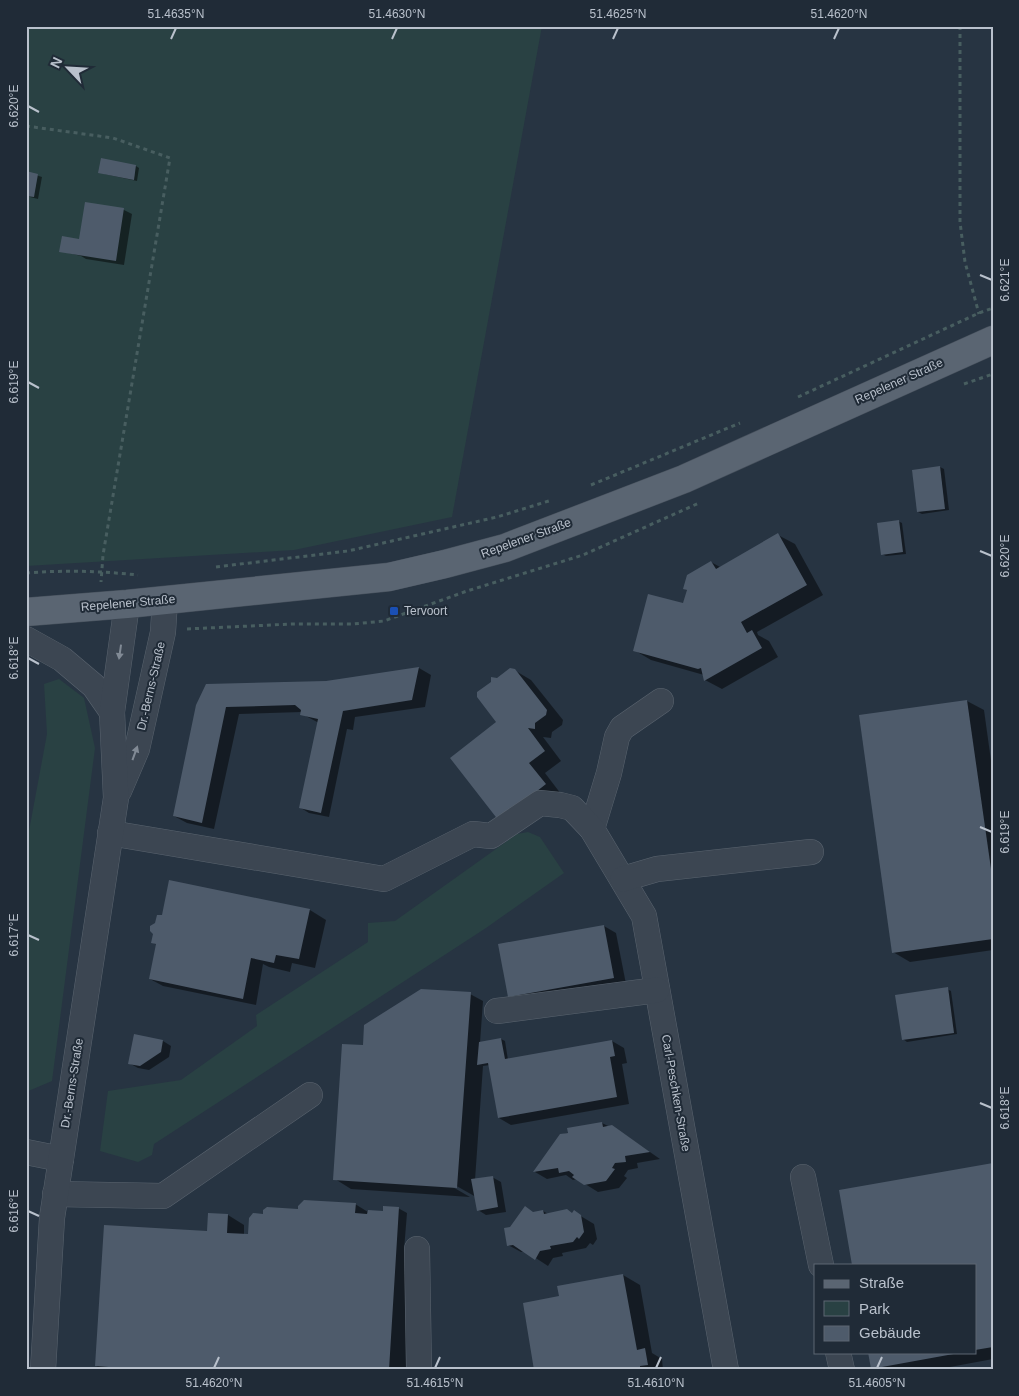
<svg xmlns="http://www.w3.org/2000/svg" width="1019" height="1396" viewBox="0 0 1019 1396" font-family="Helvetica,sans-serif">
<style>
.green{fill:#294143}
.shadow{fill:#0007}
.building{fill:#4e5b6b}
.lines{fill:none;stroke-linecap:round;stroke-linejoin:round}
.minor-casing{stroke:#5a646f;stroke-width:26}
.major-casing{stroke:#454f5b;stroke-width:29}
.path{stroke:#485e60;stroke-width:3;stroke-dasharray:4 4;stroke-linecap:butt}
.minor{stroke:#3c4652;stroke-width:25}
.major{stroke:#5a6572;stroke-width:28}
.oneway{fill:#818a95}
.ticks{fill:none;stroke:#b9c1cc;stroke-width:2}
.transit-dot{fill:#1a4fb4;stroke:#202b37;stroke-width:2}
.labels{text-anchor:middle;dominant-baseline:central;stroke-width:4;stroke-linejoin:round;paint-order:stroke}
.street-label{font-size:12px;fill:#b9c1cc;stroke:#202b37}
.poi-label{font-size:12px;fill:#b9c1cc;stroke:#202b37;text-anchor:start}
.neatline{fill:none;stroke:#b9c1cc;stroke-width:2}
.ticks-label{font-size:12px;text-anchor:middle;fill:#b9c1cc}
</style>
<rect width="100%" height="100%" fill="#273442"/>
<g class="green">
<polygon points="26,26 542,26 452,517 294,550 26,566"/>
<polygon points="59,679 84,698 95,748 52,1081 26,1092 26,847 47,734 44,684"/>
<polygon points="528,832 540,837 564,873 486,928 154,1144 152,1155 138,1162 100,1151 108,1091 181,1080 257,1026 256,1015 368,942 368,923 395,921 517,834"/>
</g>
<g class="shadow">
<polygon points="136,166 139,168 137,181 104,174 100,172"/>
<polygon points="26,172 42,177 38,199 26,196"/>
<polygon points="86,203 124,210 132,214 124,265 86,259 81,256 60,251 80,241"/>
<polygon points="940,467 944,469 949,510 922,514 918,512"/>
<polygon points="898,521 902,523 906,554 886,556 882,554"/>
<polygon points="778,535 795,544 823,595 757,632 758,635 769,641 778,657 722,689 705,680 704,675 651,660 634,650 683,605 688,591 685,589 711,562 720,567"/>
<polygon points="419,668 431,675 425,707 355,717 353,730 347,729 329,817 309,813 301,808 319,723 302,714 302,712 239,714 214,829 187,823 174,816 197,706 326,682"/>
<polygon points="514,670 531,680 563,720 562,725 552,732 551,738 543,737 561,761 545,773 561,794 516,829 498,723 498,679"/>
<polygon points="967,701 984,710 993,775 993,950 910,962 893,952"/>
<polygon points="170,882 310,910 326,920 315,968 292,963 290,972 269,967 263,964 256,1005 163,986 150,979 157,945 152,942 163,917"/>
<polygon points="604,926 616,933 626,984 521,1004 509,997"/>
<polygon points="947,989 951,991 957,1034 907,1042 903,1039"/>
<polygon points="470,994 483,1001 480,1043 501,1039 505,1041 508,1060 612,1041 624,1048 627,1063 622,1064 629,1104 511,1125 499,1118 490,1065 483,1066 475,1180 492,1177 501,1182 506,1212 486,1215 478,1210 476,1197 453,1184 451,1186 470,1197 351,1189 335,1179 364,1046"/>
<polygon points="135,1035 163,1041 171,1046 169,1057 149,1070 138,1068 129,1063"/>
<polygon points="602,1123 624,1134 660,1159 637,1163 638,1168 628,1170 624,1176 627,1178 619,1188 598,1192 577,1179 573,1180 566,1175 547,1179 535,1172 560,1135"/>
<polygon points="993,1165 993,1359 934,1370 875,1370 872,1368 869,1352 975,1352 975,1265"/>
<polygon points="355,1204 368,1212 385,1213 398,1208 407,1213 404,1250 413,1255 406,1370 104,1370 96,1366 208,1233 228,1215 244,1225 244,1235 249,1236 264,1215"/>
<polygon points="543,1211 548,1214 573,1214 574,1212 594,1224 597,1239 593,1245 590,1243 586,1248 562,1253 563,1256 553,1258 548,1266 525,1251 521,1252 508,1245 511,1228 534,1213"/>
<polygon points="623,1275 640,1285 652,1353 662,1359 663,1370 536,1370"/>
</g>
<g class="building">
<polygon points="101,158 136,165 134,180 98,173"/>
<polygon points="26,171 38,174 34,197 26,196"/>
<polygon points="85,202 124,208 116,261 59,252 62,236 79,239"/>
<polygon points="940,466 945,509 917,512 912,470"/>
<polygon points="899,520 903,552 881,555 877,523"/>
<polygon points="778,533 807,585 741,622 747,633 752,630 762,648 704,681 701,668 698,669 633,651 648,594 683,603 687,590 683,589 687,575 711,561 716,569"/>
<polygon points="419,667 412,700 343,711 321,813 299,808 318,719 300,715 301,710 295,705 226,707 202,823 173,816 196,705 206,684 326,681"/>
<polygon points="510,668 515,669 547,710 546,715 535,723 535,729 528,728 545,751 529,763 546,784 499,821 450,758 496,722 477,697 477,692 491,682 491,677 497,678"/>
<polygon points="967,700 993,883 993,939 892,953 859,715"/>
<polygon points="169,880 310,909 299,959 276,955 274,963 251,958 243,999 149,979 156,944 151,943 153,934 150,931 150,926 155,923 157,915 162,915"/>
<polygon points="604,925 614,978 508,997 498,944"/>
<polygon points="948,987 954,1033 902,1040 895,995"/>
<polygon points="421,989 471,992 457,1188 333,1180 342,1044 363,1045 364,1025"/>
<polygon points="134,1034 163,1040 161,1052 140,1066 128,1064"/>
<polygon points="501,1038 505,1059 612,1040 615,1056 610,1057 617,1097 498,1118 488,1063 477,1065 479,1042"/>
<polygon points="602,1122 603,1127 612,1125 650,1152 625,1156 626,1162 615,1163 612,1168 615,1169 606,1181 584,1185 572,1177 574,1175 569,1171 559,1173 558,1168 533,1172 560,1134 568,1133 567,1128"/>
<polygon points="993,1163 993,1347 975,1350 975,1265 852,1265 839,1190"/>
<polygon points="493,1176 498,1207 477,1211 471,1179"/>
<polygon points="304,1200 356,1203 355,1213 367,1214 368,1210 383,1211 383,1206 399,1207 389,1370 149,1370 95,1366 104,1225 207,1231 208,1213 228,1214 227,1233 248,1234 249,1218 253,1213 263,1214 263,1210 267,1207 298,1209 298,1206"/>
<polygon points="525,1206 533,1212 543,1210 544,1214 567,1209 572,1213 574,1210 581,1215 584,1232 579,1239 577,1237 573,1242 550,1246 551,1249 540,1251 535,1260 513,1245 507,1246 504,1228 510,1227"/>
<polygon points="623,1274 637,1350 645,1348 648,1365 640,1366 640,1370 534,1370 523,1303 559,1296 557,1286"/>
<polygon points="868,1352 959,1352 959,1353 871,1369"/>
</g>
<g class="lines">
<g class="minor-casing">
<g id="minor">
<polyline points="26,639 62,659 94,686 112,712"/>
<polyline points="119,791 137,749 163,632 165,600"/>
<polyline points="592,829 609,773 617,737 622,728 661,701"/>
<polyline points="110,833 384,879 473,834 491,836 540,803 560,805 572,808 592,829 644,916 726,1370"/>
<polyline points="623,879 657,869 811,852"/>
<polyline points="497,1011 657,990"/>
<polyline points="26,1152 61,1159"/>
<polyline points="803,1177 821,1265"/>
<polyline points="55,1194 163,1196 310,1095"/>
<polyline points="417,1249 419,1370"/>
<polyline points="838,1352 842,1370"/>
<polyline points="43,1370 52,1218 116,798 112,712 127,604"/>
</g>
</g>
<g class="major-casing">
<polyline id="major" points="26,612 127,604 389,577 445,564 505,548 684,479 993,340"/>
</g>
<g class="path">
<polyline points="960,26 960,222 965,262 979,314"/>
<polyline points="26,126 113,138 170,158 103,555 101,582"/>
<polyline points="964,384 993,374"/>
<polyline points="798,397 979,313 993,308"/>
<polyline points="591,485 740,423"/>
<polyline points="216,567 348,551 497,517 552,500"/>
<path d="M26,573c38,-3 74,-2 112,2"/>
<polyline points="187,629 292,624 353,624 384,621 467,591 583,555 699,503"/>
</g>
<use href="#minor" class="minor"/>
<use href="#major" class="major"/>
</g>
<defs><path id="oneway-solid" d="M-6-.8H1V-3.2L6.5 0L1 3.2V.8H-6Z" transform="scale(1.25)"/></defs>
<g class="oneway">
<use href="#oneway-solid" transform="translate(120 652) rotate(98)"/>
<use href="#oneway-solid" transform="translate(135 753) rotate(-70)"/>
</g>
<path class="ticks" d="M171,39l5,-11M392,39l5,-11M613,39l5,-11M834,39l5,-11M28,106l11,6M980,275l12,5M28,382l11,6M980,551l12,5M28,658l11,6M980,827l12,5M28,935l11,5M980,1103l12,5M28,1211l11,5M214,1368l5,-11M435,1368l5,-11M656,1368l5,-11M877,1368l5,-11"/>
<rect class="transit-dot" x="389" y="606" width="10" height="10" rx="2.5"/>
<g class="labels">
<g class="street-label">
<text transform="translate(899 381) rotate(-24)">Repelener Straße</text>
<text transform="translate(526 538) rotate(-20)">Repelener Straße</text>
<text transform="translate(128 603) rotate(-5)">Repelener Straße</text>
<text transform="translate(151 686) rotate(-77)">Dr.-Berns-Straße</text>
<text transform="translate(72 1083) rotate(-81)">Dr.-Berns-Straße</text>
<text transform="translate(676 1093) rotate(80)">Carl-Peschken-Straße</text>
</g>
<g class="poi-label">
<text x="404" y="611">Tervoort</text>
</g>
</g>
<rect width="1019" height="1396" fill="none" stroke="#202b37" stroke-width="55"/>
<rect x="814" y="1264" width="162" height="90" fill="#202b37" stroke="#5d6773"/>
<rect x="824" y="1280" width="25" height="8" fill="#5a6572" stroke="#5d6773"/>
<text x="859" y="1288" font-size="15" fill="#b9c1cc">Straße</text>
<rect x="824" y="1301" width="25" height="15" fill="#294143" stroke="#5d6773"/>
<text x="859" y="1314" font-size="15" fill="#b9c1cc">Park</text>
<rect x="824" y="1326" width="25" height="15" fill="#4e5b6b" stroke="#5d6773"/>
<text x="859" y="1338" font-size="15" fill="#b9c1cc">Gebäude</text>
<g transform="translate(68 68) rotate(295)" stroke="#202b37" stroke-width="4" paint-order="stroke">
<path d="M0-4L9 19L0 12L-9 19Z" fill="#b9c1cc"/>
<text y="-8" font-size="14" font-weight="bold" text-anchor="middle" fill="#b9c1cc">N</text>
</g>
<rect x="28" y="28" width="964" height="1340" class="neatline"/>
<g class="ticks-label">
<text x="176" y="18">51.4635°N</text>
<text x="397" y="18">51.4630°N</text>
<text x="618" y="18">51.4625°N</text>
<text x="839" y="18">51.4620°N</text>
<text transform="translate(14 106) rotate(-90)" y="4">6.620°E</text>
<text transform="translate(1005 280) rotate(-90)" y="4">6.621°E</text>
<text transform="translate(14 382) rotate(-90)" y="4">6.619°E</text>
<text transform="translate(1005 556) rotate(-90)" y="4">6.620°E</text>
<text transform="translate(14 658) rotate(-90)" y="4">6.618°E</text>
<text transform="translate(1005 832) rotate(-90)" y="4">6.619°E</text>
<text transform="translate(14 935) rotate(-90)" y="4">6.617°E</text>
<text transform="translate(1005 1108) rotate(-90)" y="4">6.618°E</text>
<text transform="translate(14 1211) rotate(-90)" y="4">6.616°E</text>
<text x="214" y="1387">51.4620°N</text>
<text x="435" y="1387">51.4615°N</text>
<text x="656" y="1387">51.4610°N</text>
<text x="877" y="1387">51.4605°N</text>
</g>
</svg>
